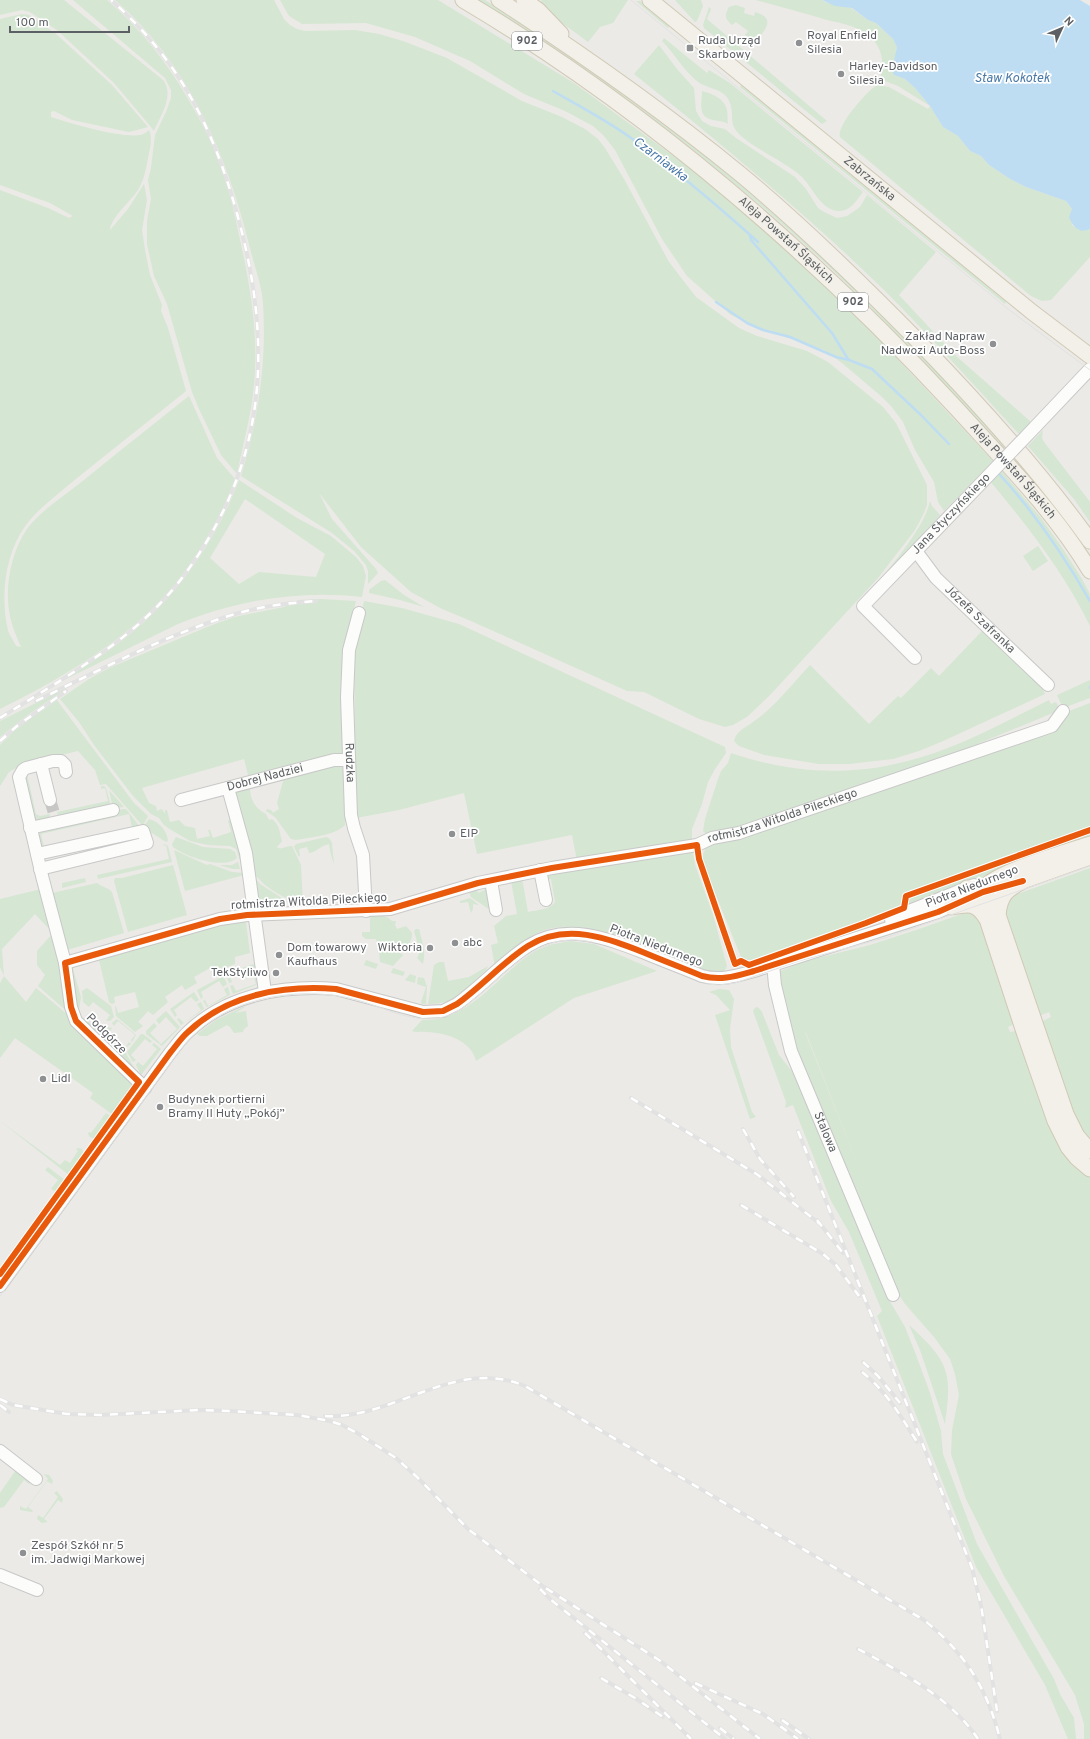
<svg xmlns="http://www.w3.org/2000/svg" width="1090" height="1739" viewBox="0 0 1090 1739" font-family="Overpass,sans-serif">
<style>
.green{fill:#d5e6d3;fill-rule:evenodd}
.water{fill:#beddf2}
.lines{fill:none;stroke-linecap:round;stroke-linejoin:round}
.stream{stroke:#beddf2;stroke-width:2.5}
.minor-tunnel{stroke:#c7c7c5;stroke-width:12;stroke-dasharray:12 6;stroke-linecap:butt}
.minor-casing{stroke:#c8c8c8;stroke-width:14}
.major-casing{stroke:#d1c9b6;stroke-width:17}
.minor{stroke:#fcfcfb;stroke-width:12}
.major{stroke:#f2f0e8;stroke-width:15}
.tram{stroke:#e2e2e2;stroke-width:1}
.rail-casing{stroke:#e2e2e2;stroke-width:4}
.rail{stroke:#fff;stroke-width:2.5;stroke-dasharray:8;stroke-linecap:butt}
.minor-bridge-casing{stroke:#c8c8c8;stroke-width:14;stroke-linecap:butt}
.minor-bridge{stroke:#fcfcfb;stroke-width:12}
.cycleway-casing{stroke:#fff;stroke-width:8}
.cycleway{stroke:#e8590c;stroke-width:6}
.poi-dot{fill:#8e9091;stroke:#fff;stroke-width:1.5}
.labels{text-anchor:middle;dominant-baseline:central;stroke-width:3.5;stroke-linejoin:round;paint-order:stroke}
.shield{fill:#fff;stroke:#8d8f92;stroke-width:1}
.shield-label{font-size:11px;font-weight:bold;fill:#5c5f63}
.poi-label{font-size:12px;fill:#5c5f63;stroke:#fff;text-anchor:start}
.street-label{font-size:12px;fill:#5c5f63;stroke:#fff}
.water-label{font-size:13px;font-style:italic;fill:#4978a7;stroke:#fff}
</style>
<rect width="100%" height="100%" fill="#ebeae6"/>
<g class="green">
<path d="M0,0h64l99,80c12,16 -3,36 -9,51l-3,-4 -37,-44 -57,-53 -27,-18 -8,-2 -22,5z"/>
<path d="M73,0h34c41,35 70,76 95,124 6,12 12,23 17,35 10,28 16,57 22,85 9,42 16,83 14,126 -1,36 -11,69 -18,104l-16,-19 -22,-46 -7,-17 -25,-88 -13,-28 -7,-32v-23l4,-22 -3,-19 3,-12 4,-33 11,-23 5,-14v-8l-6,-12z"/>
<path d="M115,0h159l10,19 6,6 7,4 8,2 50,-1 24,4 24,7 44,17 75,43 40,16 23,12 13,10 7,9 19,31 45,83 27,35 43,31 18,8 50,15 21,11 55,45 13,16 31,62v20l-3,8 -9,17 -37,48 -107,116 -24,23 -14,8 -8,2 -26,-8 -55,-27 -17,-1 -156,-70 -29,-12 -31,-17 -50,-45 -42,-54 13,26 44,50 2,4 -10,11v-13l-2,-6 -12,-14 -22,-18 -91,-57c17,-56 26,-113 22,-172 -1,-18 -9,-39 -13,-56 -23,-93 -61,-184 -135,-248z"/>
<polygon points="280,0 438,0 574,83 706,180 772,236 816,277 879,339 993,461 944,511 938,502 934,482 915,450 903,422 891,406 882,397 842,363 824,350 762,329 731,315 687,276 662,239 615,150 604,136 593,126 565,111 524,94 470,61 415,37 366,23 302,24 289,16"/>
<path d="M476,0h9c132,82 253,177 366,283 54,52 104,108 155,163l-3,3c-59,-63 -116,-128 -179,-187 -106,-98 -223,-189 -348,-262z"/>
<polygon points="542,0 628,0 613,23 600,27 588,42 538,5"/>
<polygon points="675,0 701,0 703,6 697,21 695,22"/>
<path d="M756,0h66l3,2 26,6 17,12 8,3 17,16 4,7 -3,29 11,4 10,9 15,18 13,21 15,9 12,15 11,5 8,9 21,14 16,8 40,14 6,8v16c6,5 11,7 18,4v28l-39,43 -9,1 -11,-5 -191,-159c-4,-11 27,-46 37,-52l12,2 39,22 2,-3 -32,-20 -18,-7c5,-17 2,-33 -12,-44 -11,-9 -28,-12 -41,-15 -23,-7 -47,-13 -71,-20z"/>
<polygon points="636,1 640,1 670,25 668,28"/>
<path d="M736,5l9,3 -1,5 10,3 1,-4c18,5 14,15 3,26l-8,1 -5,-4 3,-4 -12,-9 -4,3c-7,-6 -8,-9 -3,-18z"/>
<polygon points="709,7 711,9 707,19 827,121 822,124 704,28 703,25"/>
<path d="M22,14l7,1 27,19 56,51 36,42 -19,5 -57,-12 -18,-9 -3,1v5c21,7 69,21 90,18 3,-1 6,-3 8,-5 4,8 1,19 -1,28 -2,11 -4,22 -10,32 -8,12 -27,27 -28,40l18,-21 16,-25 3,16 -5,30 3,20 5,25 12,30 -1,6 7,17 18,63c-36,29 -73,58 -109,87 -17,15 -38,29 -51,47 -21,28 -26,72 -18,105 1,5 6,11 8,16l5,1c-4,-10 -9,-20 -11,-31 -6,-28 1,-64 17,-87 15,-20 43,-37 62,-53 33,-27 67,-54 100,-80l28,62 18,21c-38,115 -131,179 -235,230v-519l48,18 21,10 4,-2 -23,-13 -50,-18v-166z"/>
<path d="M664,38l43,35 2,-3 21,13 133,109c-7,9 -13,20 -25,19 -18,-2 -25,-23 -36,-34 -16,-16 -56,-31 -67,-48 -6,-10 1,-22 -10,-34 -8,-7 -18,-7 -27,-13 -15,-12 -23,-28 -36,-41z"/>
<path d="M659,45l18,24 17,19 2,23 6,10 9,5 14,3 11,9 59,39 11,12 12,19 6,4 13,6 10,-2 13,-9 7,-12 69,57 -37,43 56,60 76,67 -12,12c-45,-49 -90,-99 -137,-146 -78,-76 -163,-146 -248,-214z"/>
<polygon points="742,84 1007,300 1005,304 740,87"/>
<path d="M702,91c11,3 22,7 25,19 1,5 0,9 1,14 -5,-3 -9,-3 -15,-4 -16,-3 -11,-18 -11,-29z"/>
<polygon points="1043,430 1042,438 1044,442 1090,502 1090,522 1074,499 1028,446"/>
<polygon points="1016,458 1038,483 1084,545 1090,554 1090,562 1013,460"/>
<path d="M1001,470l40,48 22,31 19,30 8,15v32c-26,-54 -62,-99 -100,-145z"/>
<path d="M239,480l58,38 34,18 25,21 7,9 3,10 -4,21c-63,-7 -126,3 -184,27l-120,59c24,-15 49,-30 71,-48 49,-40 88,-96 110,-155zM245,499l80,55 -9,23 -57,-5 -20,12 -29,-26z"/>
<path d="M930,501l2,5 8,9 -60,66c16,-22 45,-55 50,-80z"/>
<polygon points="1038,546 1048,561 1033,571 1023,556"/>
<polygon points="385,580 404,595 424,607 400,600 369,593 369,590 381,581"/>
<polygon points="321,599 356,601 344,651 341,698 344,755 249,779 244,759 142,788 149,803 156,806 157,811 162,809 165,814 165,810 167,810 170,822 179,820 185,826 195,828 197,839 210,836 208,830 210,830 213,838 231,832 228,821 231,818 238,834 243,869 236,849 230,846 208,845 190,841 168,828 163,824 159,818 151,814 133,796 94,745 79,722 60,699 89,679 109,668 207,627 234,617 284,607 299,600"/>
<polygon points="364,601 402,608 459,624 725,747 726,753 715,769 708,782 702,804 692,829 692,843 577,861 572,835 477,854 464,793 399,810 356,818 354,651"/>
<path d="M983,630l60,56 -1,2 3,6 -104,48 -22,9 -26,8 -44,5h-30l-55,-9 -25,-9 -5,-5c2,-10 11,-13 19,-19 22,-15 39,-38 57,-57l59,59 29,-28 3,2 30,-30 8,8z"/>
<polygon points="1090,680 1090,698 1063,708 1057,695"/>
<polygon points="70,686 29,714 0,737 0,721"/>
<polygon points="56,699 134,803 148,816 143,825 142,825 106,784 100,785 95,770 78,751 23,764 9,772 0,786 0,745 16,729"/>
<path d="M1049,700l2,4 5,-2 4,8 -131,54 -199,66 -23,5 -4,-4 2,-12 12,-37 4,-11 7,-8 3,-10c64,22 126,24 191,4 44,-13 86,-37 127,-57z"/>
<polygon points="1090,703 1090,828 905,894 904,903 901,907 877,918 858,923 750,961 744,960 741,957 703,863 702,857 706,847 713,844 731,841 800,819 919,777 1001,746 1064,713"/>
<path d="M341,765l2,5 2,55c-11,11 -34,12 -49,15l-5,-1 -16,-22 -9,-6 1,-2 4,1 2,3 6,-4 -2,-6 7,-25 6,-3z"/>
<polygon points="27,774 36,814 40,816 50,814 49,820 35,822 24,775"/>
<polygon points="101,786 104,786 106,788 111,806 59,817 57,812 108,801 105,788 101,789"/>
<path d="M250,787c0,12 5,22 16,27l3,6 3,-1c9,8 7,13 10,22l-5,6c4,4 9,-2 15,-1l9,19 2,39 -5,-3h-7l-16,-9 -10,-7 -10,-10 -5,-26 -14,-55v-2z"/>
<polygon points="109,790 124,807 113,808"/>
<polygon points="123,809 126,809 140,827 132,827 129,814 41,834 44,847 41,850 38,835 41,833 40,829"/>
<path d="M149,819c11,3 18,12 19,22l-2,1 -19,-12 -3,-4z"/>
<polygon points="1090,832 1090,838 968,882 907,909 910,897"/>
<path d="M176,837l27,10 27,2 5,3 2,6c-13,12 -51,-1 -64,-11l-1,-3z"/>
<path d="M326,837l3,1 3,5 2,21c-3,-7 -4,-14 -5,-20 -9,2 -14,9 -20,9l-2,-6 -8,2 1,6 -1,2 -5,-10 2,-3z"/>
<polygon points="165,844 168,846 172,862 98,879 97,875 169,859 166,845 162,846"/>
<path d="M692,847l3,18 18,50 12,44 2,7 -3,6h-14c-47,-16 -126,-63 -175,-38 -16,8 -28,20 -40,33l-4,-22 7,-2 -4,-17 12,-10 11,-2 -6,-33 11,-3 6,34c9,-2 21,-2 27,-10l-4,-23 -5,1v-6z"/>
<polygon points="174,850 207,865 210,864 232,872 243,873 244,875 185,891"/>
<polygon points="238,862 240,869 233,869 219,865 232,865"/>
<polygon points="173,865 187,915 128,932 114,881 115,878 122,878"/>
<polygon points="1090,868 1090,1146 1081,1135 1041,1022 1051,1017 1049,1012 1039,1016 1005,921 1006,898"/>
<polygon points="85,878 86,882 62,888 62,883"/>
<polygon points="256,879 260,884 288,902 261,903 259,900"/>
<path d="M97,883c5,4 10,4 15,9l12,41 -57,17 -15,-57z"/>
<polygon points="486,885 493,912 471,897 469,892 477,890 478,893 485,890 484,887"/>
<polygon points="41,889 63,964 70,1014 38,986 45,975 37,965 37,951 53,933 35,914 2,949 4,976 26,1002 36,988 75,1021 136,1084 113,1115 90,1098 93,1093 15,1038 0,1058 0,983 4,976 0,967 0,899"/>
<polygon points="470,898 479,905 473,904 473,909 471,913 468,902 460,903 460,901"/>
<polygon points="960,908 959,911 903,931 849,946"/>
<path d="M970,911l9,2 35,111 -6,3 2,5 6,-1 74,144v564h-6v-15l-9,-29 -71,-119 -38,-77 -15,-45 1,-24 7,-35 -4,-21 -5,-15 -16,-22 -29,-33 -11,-17 -98,-232 -17,-79 2,-5 21,-9 68,-17 52,-17zM805,1032l1,1 61,155z"/>
<path d="M370,915h11l6,2 5,4h4l-1,4 2,4 9,-3 6,7c1,8 -6,13 -6,20l-11,-6 -1,2 9,6 -10,11 -13,-4 -1,-10 2,-3 -3,-2 -2,-8h-10l-4,-3v-4h8z"/>
<polygon points="246,922 250,953 235,957 235,964 215,972 212,967 194,977 197,983 185,990 182,985 165,997 168,1002 153,1015 148,1011 138,1022 143,1026 135,1032 116,1016 115,1007 116,1006 118,1013 139,1007 135,992 114,997 115,1003 112,1004 109,1002 99,960 220,925"/>
<polygon points="857,927 854,931 754,967 756,964"/>
<path d="M416,929h3c3,12 7,23 4,35l-6,-6 3,-6 -6,-21z"/>
<path d="M570,941l24,3 63,27 -83,27 -98,63c-5,-21 -30,-28 -49,-29 -6,-1 -9,1 -15,-1l10,-11c48,2 76,-46 113,-69l14,-6z"/>
<polygon points="366,960 378,964 376,969 364,965"/>
<path d="M439,962h5l4,19 21,-4 19,-11 -2,4c-19,17 -30,35 -58,34l6,-39z"/>
<polygon points="253,964 255,966 256,974 253,975 251,969 230,976 232,982 229,983 226,974"/>
<polygon points="72,966 81,997 79,1010 81,1016 124,1050 140,1078 78,1019 70,970"/>
<polygon points="393,968 405,972 403,976 391,973"/>
<polygon points="410,974 416,976 415,983 405,980"/>
<polygon points="223,976 227,984 223,987 219,981 201,992 203,997 201,999 197,990"/>
<polygon points="254,977 256,977 257,984 256,985 233,994 230,986 233,985 236,991 256,984"/>
<polygon points="418,977 424,978 427,987 426,1004 422,1004 421,1002 426,987 417,984"/>
<polygon points="228,987 230,995 207,1007 203,1001 205,1000 208,1006 227,995 224,989"/>
<path d="M258,987l-1,2 -23,8 -90,81c22,-34 48,-65 88,-81 8,-4 17,-6 26,-10z"/>
<polygon points="87,988 111,1006 114,1017 110,1021 106,1021 110,1015 93,1002 89,1007 83,1002 82,991"/>
<polygon points="719,989 729,990 734,999 730,1029 731,1047 752,1112 756,1117 750,1119 715,1015 730,1010 716,995 709,992"/>
<polygon points="194,992 199,1000 196,1002 191,997 174,1010 177,1015 175,1017 170,1009"/>
<polygon points="201,1002 204,1009 181,1025 177,1019 179,1018 184,1023 201,1010 197,1004"/>
<polygon points="243,1007 245,1007 235,1013 246,1011 248,1026 244,1029 243,1032 234,1033 230,1027 227,1025 207,1036 200,1036 197,1034 216,1020"/>
<polygon points="756,1007 759,1008 762,1012 779,1055 791,1070 798,1082 888,1298 905,1327 916,1355 930,1393 941,1431 943,1454 977,1544 1054,1679 1060,1694 1074,1718 1076,1739 1068,1739 1045,1685 976,1567 877,1316 882,1311 849,1232 831,1201 793,1105 785,1108 786,1102 754,1014 753,1010"/>
<polygon points="166,1011 180,1027 162,1046 146,1034 146,1031 154,1023 157,1026 150,1033 161,1044 177,1029 166,1017 159,1024 156,1020"/>
<polygon points="117,1019 136,1035 132,1042 131,1040 135,1035 118,1021 114,1026 112,1023"/>
<polygon points="108,1027 112,1028 108,1034 125,1048 129,1042 131,1044 124,1049 105,1033"/>
<polygon points="141,1034 143,1034 152,1041 150,1043 145,1039 131,1055 136,1060 133,1062 127,1052"/>
<polygon points="154,1043 161,1049 141,1075 136,1065 138,1062 143,1066 157,1049 152,1045"/>
<polygon points="106,1113 112,1117 96,1139 90,1137 88,1134 89,1132 91,1133"/>
<polygon points="0,1121 60,1165 65,1160 70,1163 78,1151 76,1149 78,1148 82,1149 84,1155 69,1175"/>
<polygon points="48,1167 66,1181 57,1192 51,1189 58,1180 45,1170"/>
<path d="M909,1325c39,36 44,46 36,99l-25,-74z"/>
<polygon points="18,1467 30,1482 29,1484 24,1480 4,1507 0,1508 0,1493"/>
<polygon points="44,1474 49,1475 53,1481 52,1484 47,1481 28,1507 33,1511 32,1512 20,1510 20,1506 26,1509 48,1479"/>
<polygon points="57,1491 63,1499 62,1503 58,1500 44,1519 48,1522 42,1523 37,1519 38,1515 43,1518 58,1497 54,1493"/>
</g>
<path class="water" d="M822,0h258l10,6v223c-11,5 -17,-2 -21,-12l3,-8 -6,-8 -40,-14 -16,-8 -21,-14 -8,-9 -11,-5 -12,-15 -15,-9 -13,-21 -15,-18 -10,-9 -11,-4 -2,-5 5,-23 -4,-8 -17,-16 -8,-3 -16,-12 -17,-2z"/>
<g class="lines">
<g class="stream">
<path d="M553,91c26,15 53,29 78,47 45,32 86,67 127,104"/>
<polyline points="750,235 751,240 832,333 848,359"/>
<polyline points="716,302 747,323 763,330 790,337 836,357 849,360 872,369 921,415 949,444"/>
<path d="M1000,475c35,38 64,81 90,126"/>
<polyline points="1090,687 1090,688"/>
</g>
<polyline class="minor-tunnel" points="50,800 54,813"/>
<g class="minor-casing">
<g id="minor">
<polyline points="1035,427 1090,369"/>
<path id="s1" d="M916,551l20,27 112,107"/>
<path id="s2" d="M359,613l-10,37 -2,47 4,118 3,13 9,27 3,56"/>
<path id="s3" d="M915,658l-52,-52 125,-130"/>
<polyline points="41,764 50,800"/>
<polyline points="66,772 65,765 61,761 53,761 26,768 23,770 19,777 42,876 65,963 71,1007 76,1021 145,1088"/>
<polyline points="228,788 246,853 265,992"/>
<path id="s4" d="M181,800l153,-40h15"/>
<polyline points="30,828 113,810"/>
<polyline points="37,854 143,831 147,843 40,869"/>
<polyline points="540,870 546,900"/>
<polyline points="491,881 496,910"/>
<polyline points="891,920 909,911 974,885"/>
<path id="s5" d="M65,963l155,-44 27,-4 143,-6 88,-26 74,-15 145,-23 15,-7 27,-5 313,-107 11,-15"/>
<path id="s6" d="M773,964l2,21 16,66 102,244"/>
<path d="M0,1286l170,-233c6,-7 11,-15 18,-21 40,-38 96,-47 148,-43l87,23 20,-1 14,-7c25,-18 46,-42 71,-58 38,-24 79,-8 117,7 19,8 38,15 57,23 19,5 34,0 52,-5l184,-59 45,-20 33,-9"/>
<polyline points="0,1451 36,1479"/>
<polyline points="0,1575 37,1590"/>
</g>
</g>
<g class="major-casing">
<g id="major">
<path id="s7" d="M463,0c185,110 348,251 494,409 47,52 97,102 133,162"/>
<path d="M499,0c83,54 163,110 240,173 63,52 122,110 180,169 61,63 120,128 171,199"/>
<polyline points="524,0 538,10 561,34"/>
<path id="s8" d="M650,0l382,312 58,44"/>
<path d="M1090,844c-21,7 -94,28 -105,43 -3,4 -3,12 -3,17l41,125 32,92 13,26 9,11 13,11"/>
<path d="M967,888c19,1 23,11 31,27l68,199 11,22 13,15"/>
<path d="M951,907c17,-3 25,-5 35,11"/>
<path d="M998,915c2,-20 8,-25 25,-34l67,-24"/>
</g>
</g>
<use href="#minor" class="minor"/>
<use href="#major" class="major"/>
<g class="tram">
<polyline points="631,0 1008,309 1090,370"/>
<polyline points="706,984 719,985 735,983 799,961 888,937 1090,866"/>
<path d="M0,1296l177,-242c6,-7 12,-16 20,-22 40,-37 109,-46 160,-32 26,7 54,23 82,18 17,-3 28,-13 41,-24 35,-29 62,-63 112,-52"/>
</g>
<g class="rail-casing">
<g id="rail">
<path d="M36,701c64,-31 129,-66 199,-87 26,-8 54,-11 81,-13"/>
<path d="M0,718c65,-41 135,-78 182,-140 86,-114 92,-234 54,-368 -24,-85 -58,-151 -125,-210"/>
<polyline points="0,741 17,726 66,691"/>
<polyline points="631,1098 758,1175 820,1224"/>
<polyline points="743,1129 760,1159 794,1197"/>
<polyline points="798,1131 972,1568 981,1605 997,1711"/>
<polyline points="741,1205 823,1254 836,1265 859,1296"/>
<polyline points="817,1220 843,1253"/>
<polyline points="863,1362 878,1376 900,1403"/>
<path d="M862,1372c24,19 39,44 55,70"/>
<polyline points="0,1399 13,1405 67,1414 100,1415 199,1410 230,1411 297,1415 330,1421 342,1425 359,1434 396,1458 417,1477 468,1529 544,1587 659,1660 760,1739"/>
<polyline points="0,1405 9,1412"/>
<path d="M325,1416c69,4 130,-60 200,-30l399,234c41,33 63,68 76,119"/>
<polyline points="540,1589 550,1599 725,1739"/>
<polyline points="585,1633 691,1739"/>
<path d="M858,1649c43,23 92,48 120,90"/>
<polyline points="601,1678 635,1698 663,1717"/>
<polyline points="695,1683 763,1714 798,1739"/>
<polyline points="782,1720 809,1739"/>
<polyline points="720,1728 734,1739"/>
</g>
</g>
<use href="#rail" class="rail"/>
<g class="minor-bridge-casing">
<polyline id="minor-bridge" points="988,476 1035,427"/>
</g>
<use href="#minor-bridge" class="minor-bridge"/>
<g class="cycleway-casing">
<g id="cycleway">
<polyline points="0,1274 139,1082 76,1021 71,1007 65,963 220,919 247,915 390,909 478,883 552,868 697,845 699,859 735,964 741,961 749,965 866,923 904,908 906,896 1090,830"/>
<path d="M0,1286l170,-233c6,-7 11,-15 18,-21 40,-38 96,-47 148,-43l87,23 20,-1 14,-7c25,-18 46,-42 71,-58 38,-24 79,-8 117,7 19,8 38,15 57,23 19,5 34,0 52,-5l184,-59 45,-20 40,-11"/>
</g>
</g>
<use href="#cycleway" class="cycleway"/>
</g>
<g class="poi-dot">
<circle cx="799" cy="43" r="4"/>
<rect x="686" y="44" width="8" height="8" rx="2"/>
<circle cx="841" cy="74" r="4"/>
<circle cx="993" cy="344" r="4"/>
<circle cx="452" cy="834" r="4"/>
<circle cx="455" cy="943" r="4"/>
<circle cx="430" cy="948" r="4"/>
<circle cx="279" cy="955" r="4"/>
<circle cx="276" cy="973" r="4"/>
<circle cx="43" cy="1079" r="4"/>
<circle cx="160" cy="1107" r="4"/>
<circle cx="23" cy="1553" r="4"/>
</g>
<g class="labels">
<g class="shield">
<rect x="512" y="32" width="30" height="18" rx="3"/>
<rect x="838" y="293" width="30" height="18" rx="3"/>
</g>
<g class="shield-label">
<text x="527" y="41">902</text>
<text x="853" y="302">902</text>
</g>
<g class="poi-label">
<text x="807" y="36">Royal Enfield<tspan x="807" dy="14">Silesia</tspan></text>
<text x="698" y="41">Ruda Urząd<tspan x="698" dy="14">Skarbowy</tspan></text>
<text x="849" y="67">Harley-Davidson<tspan x="849" dy="14">Silesia</tspan></text>
<text x="985" y="337" text-anchor="end">Zakład Napraw<tspan x="985" dy="14">Nadwozi Auto-Boss</tspan></text>
<text x="460" y="834">EIP</text>
<text x="463" y="943">abc</text>
<text x="287" y="948">Dom towarowy<tspan x="287" dy="14">Kaufhaus</tspan></text>
<text x="422" y="948" text-anchor="end">Wiktoria</text>
<text x="268" y="973" text-anchor="end">TekStyliwo</text>
<text x="51" y="1079">Lidl</text>
<text x="168" y="1100">Budynek portierni<tspan x="168" dy="14">Bramy II Huty „Pokój”</tspan></text>
<text x="31" y="1546">Zespół Szkół nr 5<tspan x="31" dy="14">im. Jadwigi Markowej</tspan></text>
</g>
<g class="street-label">
<text stroke="none"><textPath href="#s8" startOffset="283">Zabrzańska</textPath></text>
<text stroke="none"><textPath href="#s7" startOffset="403">Aleja Powstań Śląskich</textPath></text>
<text stroke="none"><textPath href="#s7" startOffset="727">Aleja Powstań Śląskich</textPath></text>
<text stroke="none"><textPath href="#s3" startOffset="201">Jana Styczyńskiego</textPath></text>
<text stroke="none"><textPath href="#s1" startOffset="94">Józefa Szafranka</textPath></text>
<text stroke="none"><textPath href="#s2" startOffset="151">Rudzka</textPath></text>
<text stroke="none"><textPath href="#s4" startOffset="87">Dobrej Nadziei</textPath></text>
<text stroke="none"><textPath href="#s5" startOffset="736">rotmistrza Witolda Pileckiego</textPath></text>
<text transform="translate(972 887) rotate(-21)">Piotra Niedurnego</text>
<text transform="translate(309 902) rotate(-3)">rotmistrza Witolda Pileckiego</text>
<text transform="translate(656 946) rotate(21)">Piotra Niedurnego</text>
<text transform="translate(106 1034) rotate(45)">Podgórze</text>
<text stroke="none"><textPath href="#s6" startOffset="177">Stalowa</textPath></text>
</g>
<g class="water-label">
<text x="1012" y="79">Staw Kokotek</text>
<text transform="translate(660 160) rotate(37)">Czarniawka</text>
</g>
</g>
<g transform="translate(1062 28) rotate(46)" stroke="#ffffff" stroke-width="3" paint-order="stroke">
<path d="M0-3L7 15L0 10L-7 15Z" fill="#5c5f63"/>
<text y="-6" font-size="11" font-weight="bold" text-anchor="middle" fill="#5c5f63">N</text>
</g>
<path d="M10 26v6h119v-6" fill="none" stroke="#5c5f63" stroke-width="2"/>
<text x="16" y="26" font-size="12" fill="#5c5f63" stroke="#ffffff" stroke-width="3" paint-order="stroke">100 m</text>
</svg>
